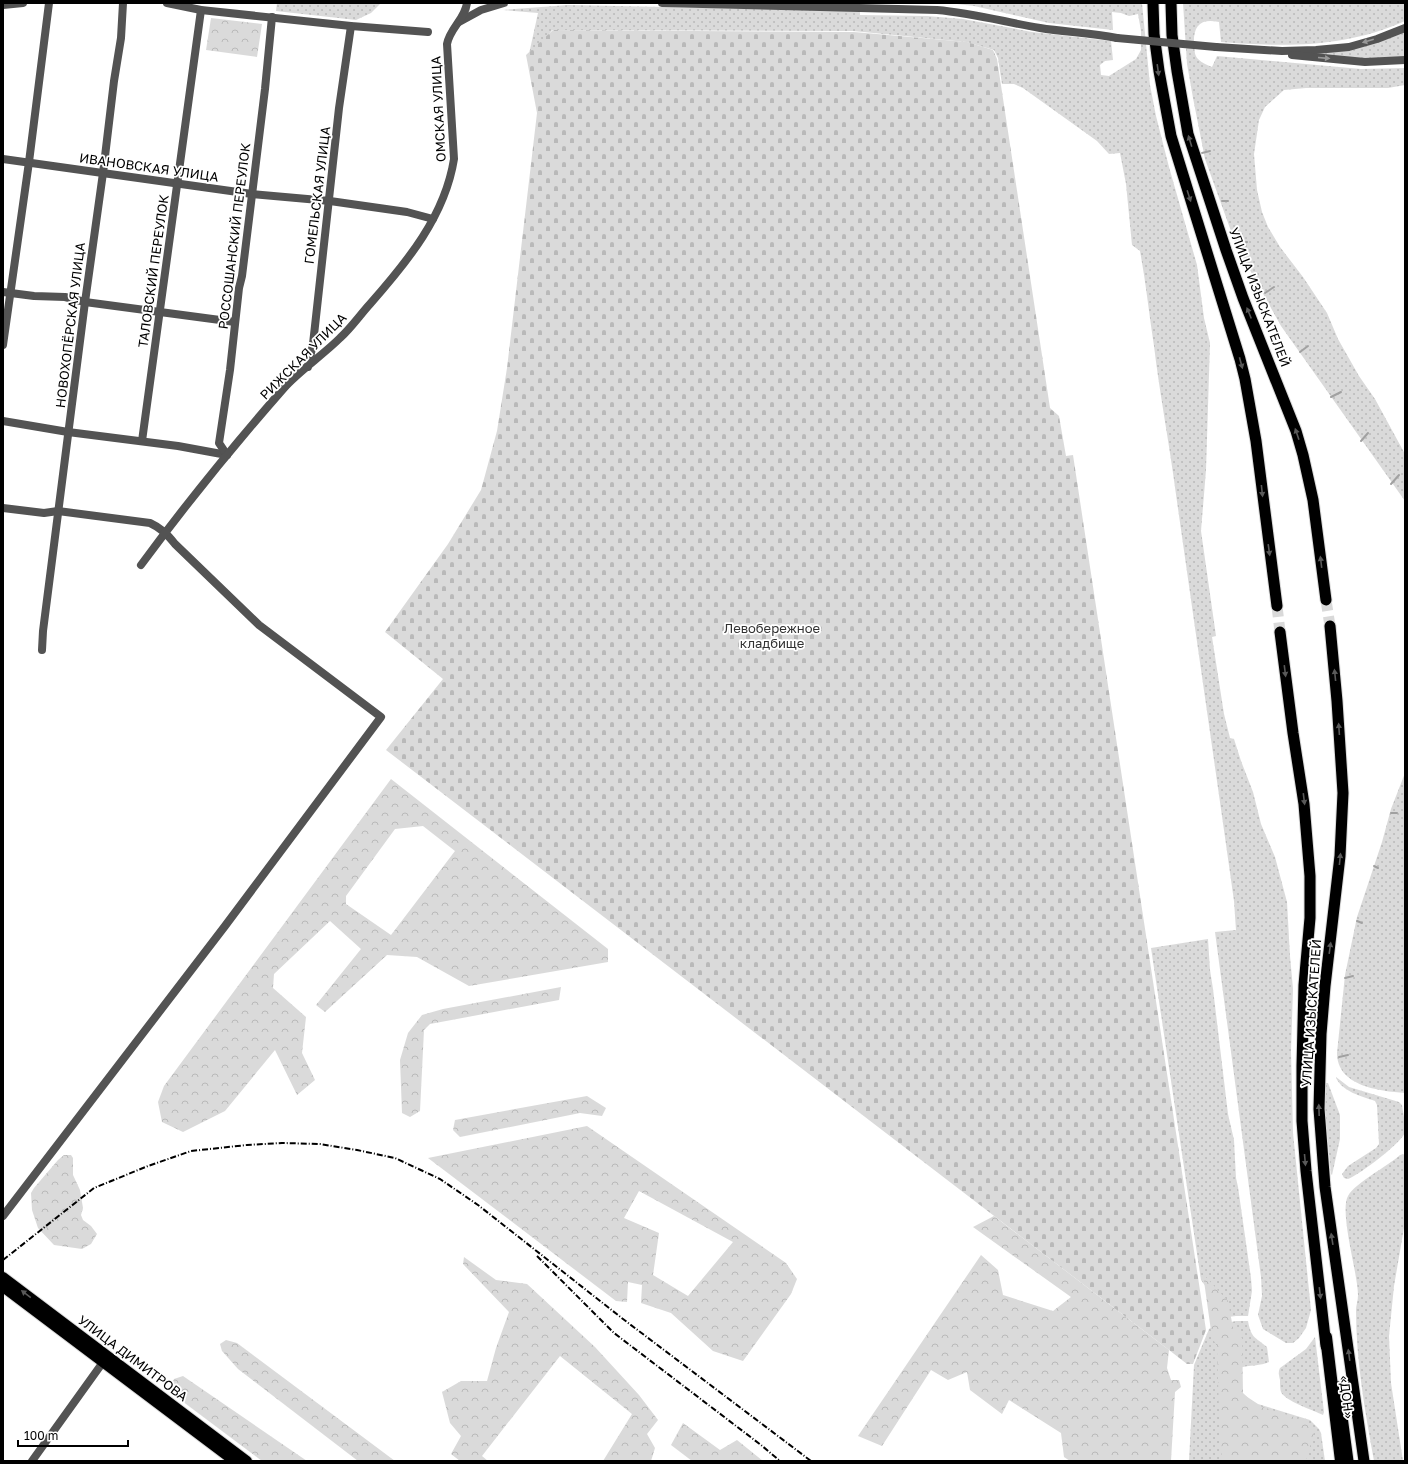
<svg xmlns="http://www.w3.org/2000/svg" width="1408" height="1464" viewBox="0 0 1408 1464" font-family="'Golos Text',sans-serif">
<style>
.grass{fill:url(#grass-dots)}
.forest{fill:url(#forest-crowns);fill-rule:evenodd}
.cemetery{fill:url(#cemetery-stones)}
.lines{fill:none;stroke-linecap:round;stroke-linejoin:round}
.stream{stroke:#a1a1a1;stroke-width:2}
.trunk-tunnel{stroke:#d9d9d9;stroke-width:11;stroke-dasharray:11 5.5;stroke-linecap:butt}
.primary-casing{stroke:#dbdbdb;stroke-width:12}
.trunk-casing{stroke:#dbdbdb;stroke-width:13}
.motorway-casing{stroke:#dbdbdb;stroke-width:14}
.minor{stroke:#535353;stroke-width:8}
.tertiary{stroke:#535353;stroke-width:8}
.primary{stroke:#000;stroke-width:10}
.trunk{stroke:#000;stroke-width:11}
.motorway{stroke:#000;stroke-width:12}
.rail{stroke:#000;stroke-width:2;stroke-dasharray:6 2 1 2;stroke-linecap:butt}
.tertiary-bridge{stroke:#535353;stroke-width:8}
.oneway{fill:#989898}
.oneway2{fill:#595959}
.labels{text-anchor:middle;dominant-baseline:central;stroke-width:3.5;stroke-linejoin:round;paint-order:stroke}
.street-label{font-size:13px;fill:#000;stroke:#fff}
.park-label{font-size:13px;fill:#313131;stroke:#fff}
</style>
<defs>
<pattern id="grass-dots" width="8" height="8" patternUnits="userSpaceOnUse"><rect width="8" height="8" fill="#dadada"/><path d="M2 2h.1M6 6h.1" fill="none" stroke="#b9b9b9" stroke-width="1.8" stroke-linecap="round"/></pattern>
<pattern id="forest-crowns" width="20" height="18" patternUnits="userSpaceOnUse"><rect width="20" height="18" fill="#dadada"/><path d="M2 6a3 3 0 1 1 6 0M12 15a3 3 0 1 1 6 0" fill="none" stroke="#b9b9b9"/></pattern>
<pattern id="cemetery-stones" width="16" height="16" patternUnits="userSpaceOnUse"><rect width="16" height="16" fill="#dadada"/><path d="M2 7V4a2 2 0 0 1 4 0v3zM10 15v-3a2 2 0 0 1 4 0v3z" fill="#b9b9b9"/></pattern>
</defs>
<rect width="100%" height="100%" fill="#fff"/>
<g class="grass">
<polygon points="277,3 381,3 371,13 356,20 276,11"/>
<path d="M948,3h194l8,82 6,31 13,51 28,98 7,53 6,25 -4,127 -5,61 15,105 -4,1 12,77 6,24 4,1 7,22 12,31 8,32 14,33 12,45 3,54 3,33 -2,62 2,82 18,177 -5,18 -7,10 -6,5h-7l-23,-14 -5,-14 4,-19 -1,-19 -46,-345 21,-2 -2,-29c-20,-143 -41,-285 -61,-428 -6,-42 -14,-85 -19,-127 -5,-32 -8,-63 -14,-95l-8,-6 -6,-61 -6,-31 -11,1 -12,-13 -74,-53 -9,-4h-12l-4,-26 -4,-8 -28,-8 -113,-11 -301,-1 -15,20 -8,4 9,-41 -35,-3 65,-5 292,6v4l67,1 36,3 69,13 79,9 2,19 -8,1 -5,4 1,10 8,1 27,-17 5,-9v-19l-3,-17 -9,2 -8,-3 -9,-1 1,18 -64,-7 -75,-17z"/>
<path d="M1183,3h222v18c-60,27 -120,26 -184,21l-2,-20c-19,-4 -26,4 -25,23 1,5 0,10 4,14 4,4 9,6 14,8l5,-11 144,13 44,-1v17l-17,3h-82l-22,2 -19,17 -6,13 -5,34 3,36 5,22 6,15 12,20 23,30 24,36 11,26 21,37 16,23 30,55v47l-124,-175 -45,-81 -31,-86 -12,-61 -6,-34z"/>
<polygon points="1405,32 1405,58 1369,59 1317,54"/>
<path d="M1405,773v320c-26,-2 -68,-7 -68,-40l8,-78 12,-58 25,-75 9,-33z"/>
<polygon points="1208,939 1210,970 1213,989 1228,1114 1234,1140 1236,1178 1238,1187 1251,1278 1252,1291 1248,1316 1236,1316 1228,1317 1201,1280 1151,948"/>
<path d="M1336,1077l13,10 50,15 3,3c1,8 4,19 3,27 -2,10 -46,43 -57,47l-4,-1 -2,-4 6,-8 28,-18 3,-4 -2,-39 -2,-4c-14,-5 -32,-9 -39,-23z"/>
<polygon points="1326,1083 1328,1083 1340,1115 1340,1139 1332,1175 1331,1174 1325,1113 1325,1084"/>
<path d="M1405,1154v68l-11,64 -5,50 2,47 12,78h-29c-9,-50 -18,-100 -18,-151 0,-5 2,-9 2,-15 0,-21 -19,-83 -10,-99 7,-13 40,-30 52,-41z"/>
<path d="M1236,1321h12c3,17 7,16 19,26l2,15c-8,4 -20,3 -30,6l-8,-46z"/>
<polygon points="1217,1323 1241,1393 1258,1404 1310,1420 1319,1429 1321,1433 1325,1461 1189,1461 1194,1365 1209,1329"/>
<path d="M1315,1337l9,75 -1,3c-10,-5 -38,-14 -42,-23 -1,-3 -1,-8 -1,-12 -1,-5 -2,-8 0,-12l26,-19z"/>
</g>
<g class="forest">
<polygon points="211,18 262,24 257,57 206,50"/>
<path d="M391,779l217,170v13l-139,24 -52,-29 -30,-2 -62,57 -9,-7 45,-56 -31,-28 -56,53 -1,14 33,29 -4,36 13,27 -18,15 -22,-45 -50,61 -42,21 -21,-10 -4,-20 6,-16zM423,826l32,25 -64,84 -45,-31v-8l49,-67z"/>
<polygon points="561,987 559,1000 430,1024 424,1030 420,1111 410,1117 402,1113 400,1060 408,1033 422,1015 443,1009"/>
<polygon points="587,1096 606,1108 602,1116 580,1113 460,1137 453,1130 455,1120"/>
<path d="M587,1126l199,137 11,16 -6,15 -48,67 -30,-10 -42,-38 -30,-10 1,-18 -14,-3 -1,20 -11,-1 -188,-143zM639,1191l94,51 -45,54 -35,-21 6,-42 -35,-15z"/>
<polygon points="64,1155 71,1155 73,1158 73,1175 80,1190 83,1208 81,1215 83,1220 91,1226 97,1234 91,1244 82,1249 54,1245 38,1228 32,1210 31,1193 34,1188 58,1160"/>
<polygon points="994,1216 1169,1350 1167,1368 1171,1380 1179,1380 1181,1387 1175,1392 1171,1461 1070,1461 1064,1457 1061,1433 1009,1400 1002,1414 970,1390 967,1372 948,1380 931,1370 882,1446 858,1436 981,1255 998,1270 1003,1295 1053,1311 1071,1297 973,1227"/>
<polygon points="464,1257 496,1280 527,1284 595,1347 639,1395 658,1420 647,1434 655,1448 651,1461 603,1461 632,1414 560,1356 482,1456 488,1461 460,1461 451,1454 461,1436 450,1423 442,1392 461,1381 487,1381 496,1348 509,1312 463,1264"/>
<polygon points="1203,1274 1228,1301 1233,1328 1242,1333 1243,1393 1256,1405 1304,1420 1315,1428 1306,1461 1222,1461 1219,1412 1217,1346 1212,1338"/>
<polygon points="226,1340 237,1343 395,1461 358,1461 238,1369 222,1351 220,1344"/>
<polygon points="183,1376 307,1461 262,1461 174,1395 170,1390 174,1379"/>
<polygon points="683,1423 720,1450 737,1440 763,1461 692,1461 671,1445"/>
</g>
<polygon class="cemetery" points="553,30 854,32 967,42 993,50 997,59 1050,408 1059,416 1066,456 1073,455 1206,1330 1193,1364 1187,1364 1169,1350 386,750 443,679 385,632 448,544 481,490 497,431 507,368 537,113 526,55"/>
<g class="lines">
<g class="stream">
<polyline points="1202,153 1210,151"/>
<polyline points="1222,201 1228,201"/>
<polyline points="1239,244 1247,242"/>
<polyline points="1265,293 1274,287"/>
<polyline points="1300,352 1308,346"/>
<polyline points="1331,397 1341,392"/>
<polyline points="1361,441 1368,433"/>
<polyline points="1391,484 1399,475"/>
<polyline points="1391,813 1397,813"/>
<polyline points="1374,866 1378,868"/>
<polyline points="1357,921 1362,923"/>
<polyline points="1345,978 1353,976"/>
<polyline points="1339,1057 1348,1055"/>
</g>
<g class="trunk-tunnel">
<polyline points="1326,600 1330,626"/>
<polyline points="1277,606 1280,632"/>
</g>
<g class="primary-casing">
<g id="primary">
<polyline points="3,1277 247,1461"/>
<polyline points="3,1287 234,1461"/>
</g>
</g>
<g class="trunk-casing">
<g id="trunk">
<polyline points="1153,3 1154,34 1159,71 1171,136 1240,359 1245,379 1256,441 1277,606"/>
<polyline points="1171,3 1172,35 1177,71 1188,134 1226,250 1243,298 1296,431 1303,455 1313,500 1326,600"/>
<polyline points="1330,626 1337,701 1343,793 1340,856 1325,986 1321,1034 1319,1109 1325,1187 1364,1461"/>
<polyline points="1280,632 1293,733 1304,804 1310,876 1310,918 1304,985 1302,1066 1302,1121 1306,1171 1326,1346"/>
<polyline points="1338,1387 1348,1461"/>
</g>
</g>
<g class="motorway-casing">
<polyline id="motorway" points="1326,1337 1341,1461"/>
</g>
<g class="minor">
<polyline points="167,3 201,10 351,26 428,32"/>
<polyline points="3,5 23,3"/>
<polyline points="459,22 481,10 504,3"/>
<polyline points="3,159 252,194 330,201 407,212 433,219"/>
<polyline points="3,292 34,296 65,297 85,302 235,322"/>
<polyline points="3,345 29,162 49,3"/>
<polyline points="308,367 313,344 339,108 351,26"/>
<polyline points="3,421 68,432 178,446 227,455"/>
<polyline points="142,441 201,10"/>
<polyline points="227,455 219,443 230,370 239,288 242,276 265,89 272,17"/>
<path d="M3,508l41,5 14,-2 92,12c11,5 17,11 25,21l84,81 122,92 -156,209 -222,290"/>
<path d="M141,565c45,-61 93,-120 143,-177 15,-17 39,-33 56,-50 11,-10 20,-23 30,-34 37,-42 75,-88 84,-145l-7,-115c3,-16 18,-25 20,-41"/>
<polyline points="42,650 43,631 85,302 103,173 114,81 121,38 123,3"/>
<polyline points="32,1461 106,1358"/>
</g>
<g class="tertiary">
<path d="M662,3l275,7c35,3 68,12 103,18 26,4 51,5 77,10"/>
<polyline points="1216,47 1282,51 1316,50 1349,47 1377,39 1405,28"/>
<polyline points="1292,55 1365,62 1405,60"/>
</g>
<use href="#primary" class="primary"/>
<use href="#trunk" class="trunk"/>
<use href="#motorway" class="motorway"/>
<g class="rail">
<polyline points="537,1256 614,1333 761,1445 780,1461"/>
<polyline points="3,1260 94,1188 148,1166 191,1151 247,1145 282,1143 320,1144 357,1150 395,1158 440,1179 478,1205 623,1319 811,1461"/>
</g>
<polyline class="tertiary-bridge" points="1117,38 1216,47"/>
</g>
<defs><path id="oneway-solid" d="M-6-.8H1V-3.2L6.5 0L1 3.2V.8H-6Z"/></defs>
<g class="oneway">
<use href="#oneway-solid" transform="translate(1368 41) rotate(164)"/>
<use href="#oneway-solid" transform="translate(1324 58) rotate(5)"/>
</g>
<g class="oneway2">
<use href="#oneway-solid" transform="translate(1158 70) rotate(82)"/>
<use href="#oneway-solid" transform="translate(1190 141) rotate(-107)"/>
<use href="#oneway-solid" transform="translate(1189 196) rotate(72)"/>
<use href="#oneway-solid" transform="translate(1249 313) rotate(-112)"/>
<use href="#oneway-solid" transform="translate(1241 363) rotate(75)"/>
<use href="#oneway-solid" transform="translate(1297 434) rotate(-109)"/>
<use href="#oneway-solid" transform="translate(1262 491) rotate(84)"/>
<use href="#oneway-solid" transform="translate(1269 550) rotate(82)"/>
<use href="#oneway-solid" transform="translate(1321 562) rotate(-97)"/>
<use href="#oneway-solid" transform="translate(1285 671) rotate(83)"/>
<use href="#oneway-solid" transform="translate(1335 675) rotate(-96)"/>
<use href="#oneway-solid" transform="translate(1339 729) rotate(-94)"/>
<use href="#oneway-solid" transform="translate(1304 799) rotate(83)"/>
<use href="#oneway-solid" transform="translate(1340 859) rotate(-84)"/>
<use href="#oneway-solid" transform="translate(1330 948) rotate(-82)"/>
<use href="#oneway-solid" transform="translate(1319 1110) rotate(-92)"/>
<use href="#oneway-solid" transform="translate(1305 1160) rotate(85)"/>
<use href="#oneway-solid" transform="translate(1332 1239) rotate(-99)"/>
<use href="#oneway-solid" transform="translate(1320 1293) rotate(83)"/>
<use href="#oneway-solid" transform="translate(26 1294) rotate(-143)"/>
<use href="#oneway-solid" transform="translate(1349 1355) rotate(-98)"/>
</g>
<g class="labels">
<g class="street-label">
<text transform="translate(438 109) rotate(-93)">ОМСКАЯ УЛИЦА</text>
<text transform="translate(149 167) rotate(8)">ИВАНОВСКАЯ УЛИЦА</text>
<text transform="translate(317 195) rotate(-83)">ГОМЕЛЬСКАЯ УЛИЦА</text>
<text transform="translate(234 236) rotate(-83)">РОССОШАНСКИЙ ПЕРЕУЛОК</text>
<text transform="translate(153 271) rotate(-82)">ТАЛОВСКИЙ ПЕРЕУЛОК</text>
<text transform="translate(1260 297) rotate(69)">УЛИЦА ИЗЫСКАТЕЛЕЙ</text>
<text transform="translate(70 325) rotate(-83)">НОВОХОПЁРСКАЯ УЛИЦА</text>
<text transform="translate(303 356) rotate(-45)">РИЖСКАЯ УЛИЦА</text>
<text transform="translate(1311 1013) rotate(-86)">УЛИЦА ИЗЫСКАТЕЛЕЙ</text>
<text transform="translate(133 1358) rotate(37)">УЛИЦА ДИМИТРОВА</text>
<text transform="translate(1347 1397) rotate(83)">«ДОН»</text>
</g>
<g class="park-label">
<text x="772" y="628">Левобережное<tspan x="772" dy="15">кладбище</tspan></text>
</g>
</g>
<rect width="1408" height="1464" fill="none" stroke="#000000" stroke-width="8"/>
<path d="M18 1440v6h110v-6" fill="none" stroke="#000000" stroke-width="2"/>
<text x="24" y="1440" font-size="12" fill="#000000" stroke="#ffffff" stroke-width="3" paint-order="stroke">100 m</text>
</svg>
